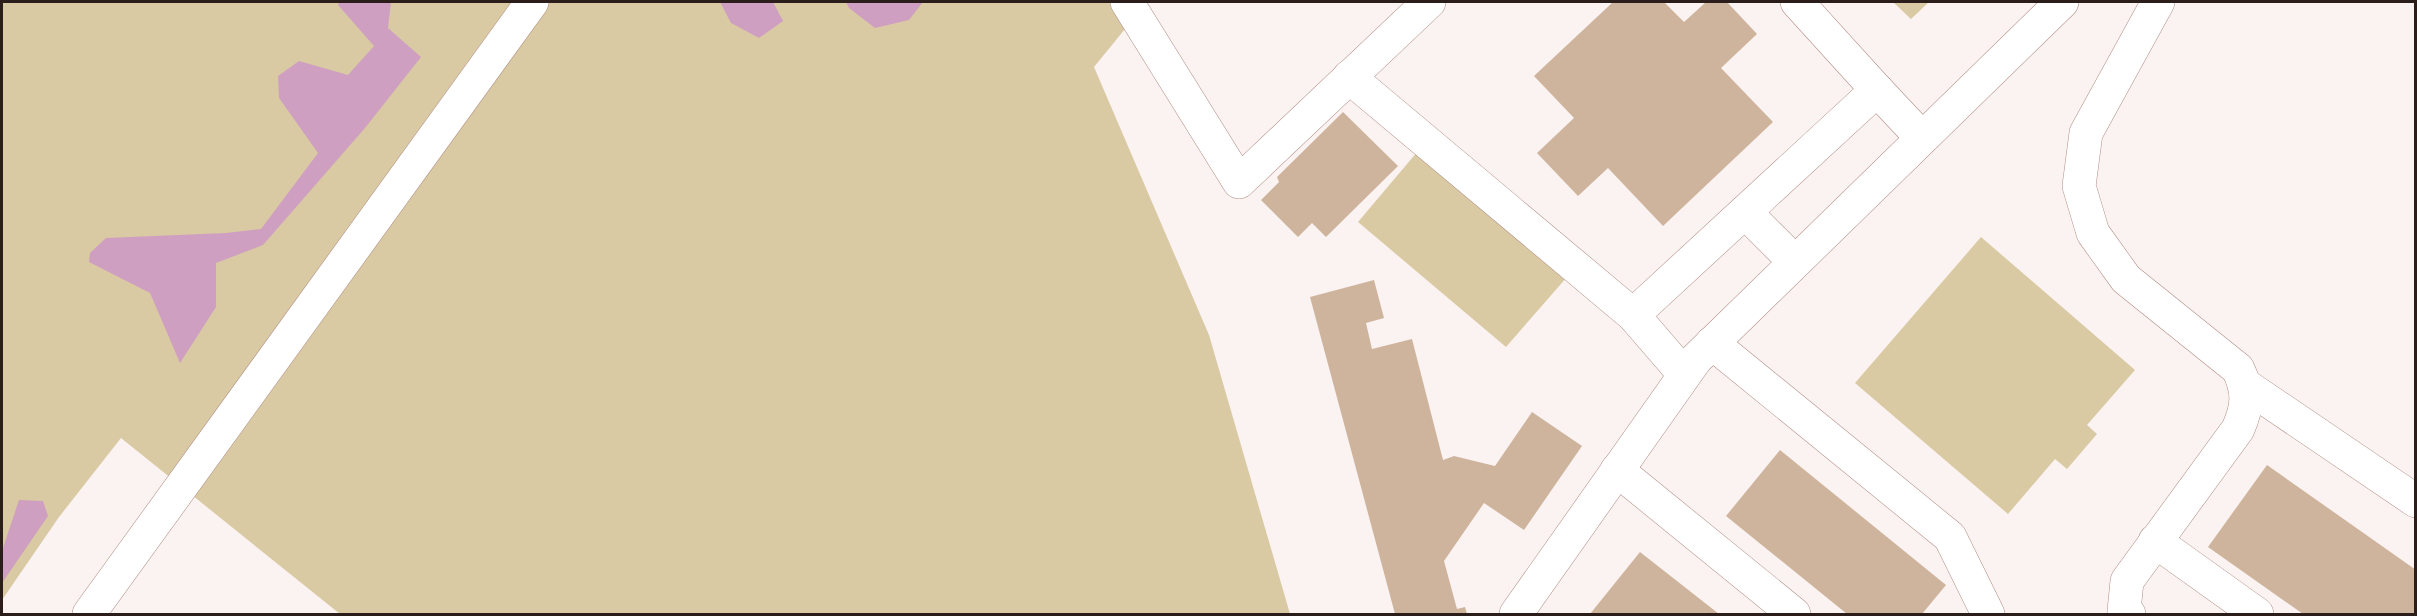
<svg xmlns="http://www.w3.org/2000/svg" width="2417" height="616" viewBox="0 0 2417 616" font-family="'PT Serif',serif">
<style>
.green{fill:#d9caa3}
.water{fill:#cf9fc1}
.building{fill:#cfb49d}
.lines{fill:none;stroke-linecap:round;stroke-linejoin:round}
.minor-casing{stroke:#af8c84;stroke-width:34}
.minor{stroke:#fff;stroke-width:33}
</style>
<rect width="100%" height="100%" fill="#fbf3f1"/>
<g class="green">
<polygon points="2,2 1147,2 1094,67 1209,335 1290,614 340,614 121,438 59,517 2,600"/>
<polygon points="1893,2 1929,2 1911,19"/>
<polygon points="1418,151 1567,277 1506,347 1358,222"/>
<polygon points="1981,237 2135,370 2087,425 2097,434 2067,469 2055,459 2008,514 1855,383"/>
</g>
<g class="water">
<polygon points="339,2 391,2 388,28 421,57 365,128 263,245 216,263 216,307 180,363 150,293 89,262 90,253 106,238 226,233 261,229 318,153 279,98 278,76 299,61 348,75 374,46 338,5"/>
<polygon points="720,2 773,2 783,21 759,38 731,23"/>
<polygon points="846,2 923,2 909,20 875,28 849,8"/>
<polygon points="19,500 43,501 48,516 2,583 2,551"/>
</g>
<g class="building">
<polygon points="1613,2 1664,2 1684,22 1706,2 1727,2 1757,34 1721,68 1773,122 1663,226 1608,168 1578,196 1537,153 1574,118 1534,76"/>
<polygon points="1343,112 1398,166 1326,237 1312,223 1298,237 1261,200 1279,182 1277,177"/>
<polygon points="1374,280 1384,318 1366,323 1372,349 1412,339 1443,460 1454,456 1495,466 1532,412 1582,446 1524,530 1484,503 1444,561 1457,609 1465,607 1467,614 1395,614 1310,297"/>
<polygon points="1780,450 1946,585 1922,614 1847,614 1726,516"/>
<polygon points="2267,465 2416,570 2416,614 2303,614 2208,547"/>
<polygon points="1640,552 1719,614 1590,614"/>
</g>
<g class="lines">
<g class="minor-casing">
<g id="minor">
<polyline points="1127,2 1239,182 1429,2"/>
<polyline points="1797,2 1877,90"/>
<polyline points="1349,77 1633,315"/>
<polyline points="1745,212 1795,262"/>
<polyline points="1712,343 1950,537 1988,614"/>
<polyline points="1684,374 1633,315 1877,90 1922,138"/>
<polyline points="2245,385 2416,501"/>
<polyline points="1617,470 1794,614"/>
<polyline points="2155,541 2257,614"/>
<polyline points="89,614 532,2"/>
<polyline points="1516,614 1696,359 2062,2"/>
<path d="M2129,614l-5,-3 3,-30 111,-152c10,-23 11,-37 0,-60l-112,-90 -33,-46 -14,-47 7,-53 72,-131"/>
</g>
</g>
<use href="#minor" class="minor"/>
</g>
<rect width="2417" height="616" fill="none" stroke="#2b1d1a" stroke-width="6"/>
</svg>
